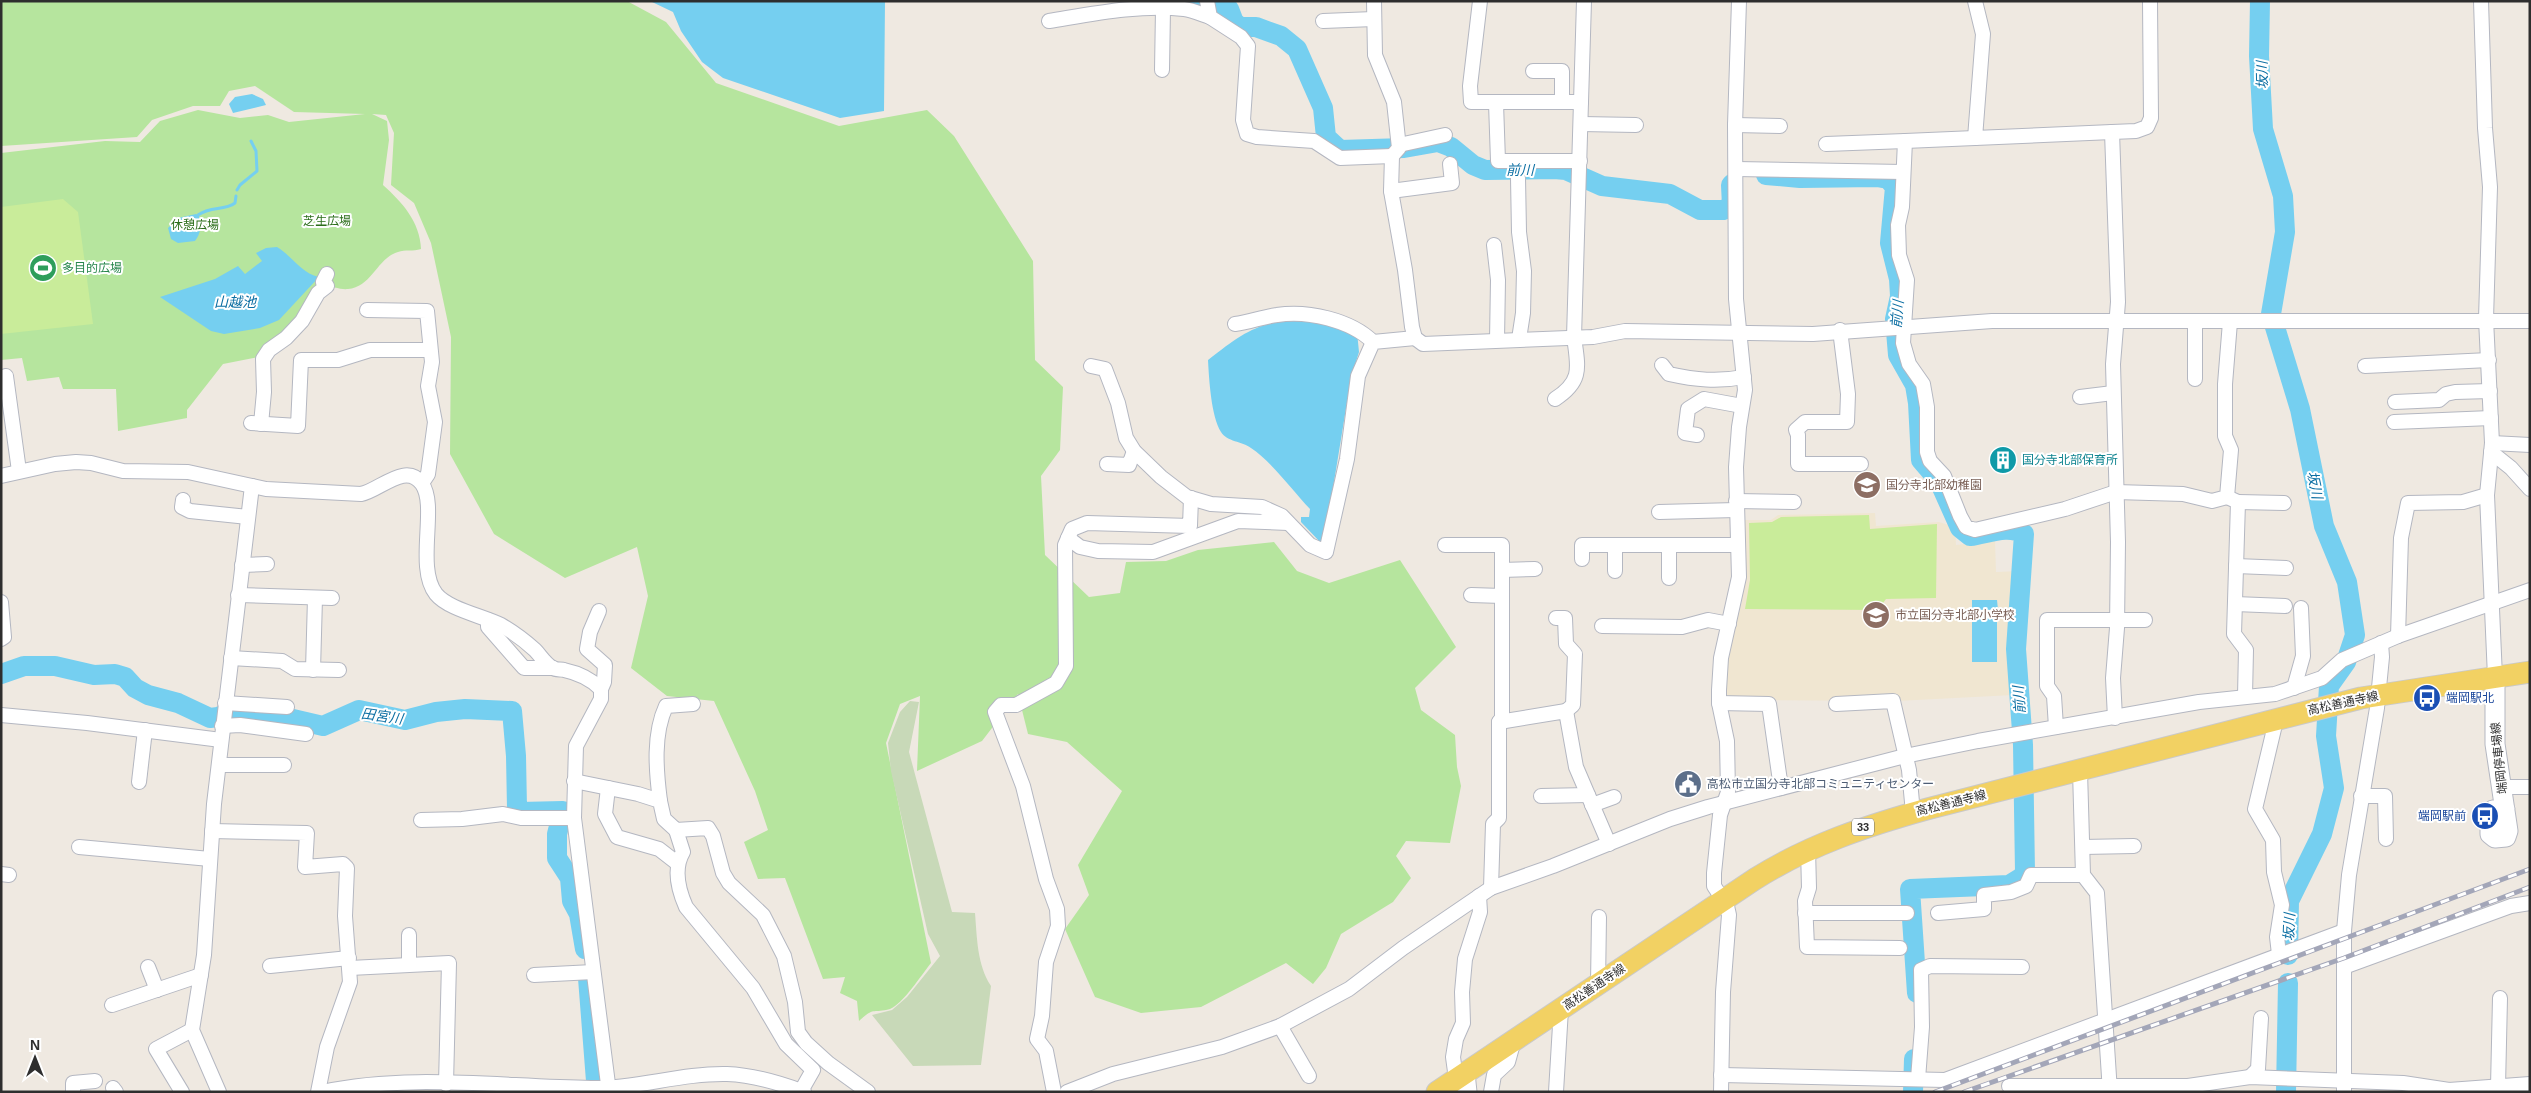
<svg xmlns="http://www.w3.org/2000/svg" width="2531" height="1093" viewBox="0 0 2531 1093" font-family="Helvetica,'Noto Sans JP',sans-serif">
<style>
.education{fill:#f0e6d1}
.green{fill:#b6e59e}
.cemetery{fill:#c8d9b8}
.pitch{fill:#c9ec9a}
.water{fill:#75cff0}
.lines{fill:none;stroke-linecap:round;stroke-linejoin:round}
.stream{stroke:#75cff0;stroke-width:3}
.river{stroke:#75cff0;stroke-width:20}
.street-casing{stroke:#b4b7c1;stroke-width:16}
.secondary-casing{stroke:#b4b7c1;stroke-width:21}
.primary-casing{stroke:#c9c9c9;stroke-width:23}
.street{stroke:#fff;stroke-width:14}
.secondary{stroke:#fff;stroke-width:19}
.primary{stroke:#f2d163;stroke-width:21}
.rail-casing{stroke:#a3a6b8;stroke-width:5}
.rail{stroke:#fff;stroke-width:3;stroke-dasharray:9;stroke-linecap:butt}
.labels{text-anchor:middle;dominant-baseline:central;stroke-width:4;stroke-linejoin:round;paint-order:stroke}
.shield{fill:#fff;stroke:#6d6d6d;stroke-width:1}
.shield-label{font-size:11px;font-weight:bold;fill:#2e2e2e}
.park-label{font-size:12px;fill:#2c6e1b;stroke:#fff}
.leisure-label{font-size:12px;fill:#27864d;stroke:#fff;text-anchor:start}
.culture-label{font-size:12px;fill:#0d838f;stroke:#fff;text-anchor:start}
.education-label{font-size:12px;fill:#785e54;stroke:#fff;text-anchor:start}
.transit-label{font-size:12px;fill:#164399;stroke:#fff;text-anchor:start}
.street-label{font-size:12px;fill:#2e2e2e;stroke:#fff}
.service-label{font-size:12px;fill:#4e5e75;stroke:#fff;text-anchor:start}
.water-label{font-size:14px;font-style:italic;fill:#0d6fa3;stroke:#fff}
</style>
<rect width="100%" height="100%" fill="#efe9e1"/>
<polygon class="education" points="1875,513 1876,526 1939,522 1955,527 1956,545 1995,541 1996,572 2020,571 2013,628 2013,695 1897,701 1724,700 1726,657 1742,602 1744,580 1744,520 1771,520 1778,515"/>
<path class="green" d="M1,1h626l39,21 50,61 123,43 88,-16 27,26 79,125 2,99 28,27 -3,63 -19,26 4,79 44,42 31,-4 6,-31 40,-1 32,-11 76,-8 23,29 32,12 71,-23 56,87 -41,41 6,22 34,25 2,32 4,19 -11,57 -44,-2 -10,15 15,22 -18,24 -52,32 -15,34 -13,16 -27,-21 -85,44 -60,6 -46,-16 -30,-68 24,-34 -11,-30 44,-74 -55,-49 -39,-8 -10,-40 -36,47 -65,30 3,-75 -20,8 -14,39 45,220c-9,11 -28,41 -41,46 -18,5 -15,-3 -31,12l-2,-20 -17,-8 5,-16 -22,2 -38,-101 -27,1 -14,-37 24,-12 -13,-39 -41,-90 -47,-5 -36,-28 17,-72 -11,-49 -72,31 -71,-44 -44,-80 1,-117 -20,-94 -17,-40 -23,-18 3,-52 -8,-18 -14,-1 15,7 2,19 -6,45c19,17 37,37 38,64 -8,3 -16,0 -23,3 -21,6 -26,35 -50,37 -7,1 -17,-3 -24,-4l-30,48 -35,24 -36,7 -36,46v8l-69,13 -2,-42h-53l-4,-12 -32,4 -5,-23 -21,2v-207l104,-12 35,1 20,-21 38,-11 42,8 28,-3 21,7 76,-8 -71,-2 -39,-26 -26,5 -9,15h-27l-41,14 -15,17 -136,9z"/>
<path class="cemetery" d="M910,701l9,1 -10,50 43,160 23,1c2,24 2,52 16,73l-10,79 -68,1 -41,-51 20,-5 15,-13 33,-41 -12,-22 -37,-163 -3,-28 12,-31z"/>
<g class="pitch">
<polygon points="63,199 78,212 93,324 1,334 1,207"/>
<polygon points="1869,515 1870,529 1937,524 1936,598 1886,599 1878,610 1745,609 1750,580 1749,523 1772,522 1781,517"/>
</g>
<g class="water">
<polygon points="650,1 885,1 884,111 840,118 723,78 702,62 681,31 673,12"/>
<polygon points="252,94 263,99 266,105 233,113 229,104 235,97"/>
<path d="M196,214l3,2c2,10 2,17 -4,25l-17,2 -7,-4 -3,-11 10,-10z"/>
<path d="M277,247c16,10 24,26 42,30l-40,43 -19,8 -36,6 -13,-3 -51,-34 55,-18 23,-13 7,8 17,-13 -6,-8 10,-5z"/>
<path d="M1302,318l55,14 2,20 -8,26 -27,165 -4,-1 -19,-20v-5h8l1,-8c-18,-19 -38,-47 -59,-61 -9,-7 -24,-6 -30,-16 -10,-16 -12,-54 -13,-72 36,-28 48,-37 94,-42z"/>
<polygon points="1972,600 1997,600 1998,610 1972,610"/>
<rect x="1972" y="618" width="25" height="44"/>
</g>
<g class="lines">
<g class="stream">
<polyline points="237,190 240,185 257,171 256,151 251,141"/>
<path d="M198,215c13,-9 26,-4 37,-12l1,-7"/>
</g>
<g class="river">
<polyline points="1198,1 1213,8 1218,6 1229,9 1234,22 1240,27 1256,27 1281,36 1297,49 1323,108 1326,137 1340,150 1404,148 1438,142 1451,147 1473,165 1485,170 1554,169 1566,170 1602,186 1670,194 1700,210 1723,210 1732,206 1731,185 1733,183"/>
<polyline points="2260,1 2259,56 2263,129 2283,196 2285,232 2271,314 2300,409 2324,526 2347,582 2355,635 2346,662 2329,686 2326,736 2334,788 2322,834 2289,901 2288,955"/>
<path d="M1766,175l34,3 77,-1 11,2 7,8 -5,56 9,36 1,17 -5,23 3,36 17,30 3,18 3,57 18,21 21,47 10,8c17,-2 38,-12 54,-2l-8,115 7,96 2,127 -3,5 -13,8 -99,4 7,104"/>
<polyline points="1,674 24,666 55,666 94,675 115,674 125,677 135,688 148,695 178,703 210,718 218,717 230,712 263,712 323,726 359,710 405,720 436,712 465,709 512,711 516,756 517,808 520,812 563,811 557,834 557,858 570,878 572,901 579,914 585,949"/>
<polyline points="588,978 596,1081"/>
<polyline points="1913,1092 1914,1059"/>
<polyline points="2286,1092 2288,983"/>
</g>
<g class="street-casing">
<g id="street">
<polyline points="1207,1 1210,17 1241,37 1248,46 1243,120 1247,134 1257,137 1314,141 1340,158 1392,156"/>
<polyline points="1374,1 1375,55 1394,102 1399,148 1392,156 1391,191 1405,270 1412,327 1415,338 1423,344 1593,337 1625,331 1813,334 1992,321 2530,321"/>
<polyline points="1480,1 1470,86 1471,102 1581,102"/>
<polyline points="1975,1 1983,34 1975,138 2112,132"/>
<polyline points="2481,1 2485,128 2490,187 2486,319 2492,443 2487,495 2495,677"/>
<path d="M1049,21c43,-7 90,-17 135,-12 8,1 17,5 26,8"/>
<polyline points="1323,21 1374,19"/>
<polyline points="1162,70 1163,9"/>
<polyline points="1533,71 1562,71 1562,102"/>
<polyline points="1496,103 1498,161 1580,161"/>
<polyline points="1581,124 1636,125"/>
<polyline points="1735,125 1780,126"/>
<polyline points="1975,138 1905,141 1902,207 1898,225 1899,255 1907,280 1903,343 1909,364 1923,384 1927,407 1927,452 1930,461 1944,476 1960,516 1966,527 1975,530 2065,509 2116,492 2183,494 2212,501 2227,497 2231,450 2225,436 2225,384 2230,322"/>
<polyline points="1826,144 1905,141"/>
<polyline points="1399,145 1445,135"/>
<polyline points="1736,169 1903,172"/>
<polyline points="1518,178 1519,232 1524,271 1523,313 1519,339"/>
<polyline points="1391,191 1452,183 1450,164"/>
<polyline points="1494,245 1498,280 1497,340"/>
<polyline points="367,310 427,311 432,362 428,386 435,422 428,474 422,483"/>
<path d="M1235,324c15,-2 27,-7 42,-9 30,-5 74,5 96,27"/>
<polyline points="1840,330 1848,394 1847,422 1805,422 1796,430 1798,435 1798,464 1861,464"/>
<path d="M1662,365l7,9c27,6 48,8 75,3"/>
<polyline points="1091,366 1105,369 1118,403 1126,438 1134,451 1161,477 1187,497 1211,504 1262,507 1282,516 1310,545 1326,552 1347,459 1358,376 1373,342 1415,338"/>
<polyline points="2365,366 2489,360"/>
<polyline points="6,376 19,471"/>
<polyline points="2195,379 2195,322"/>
<polyline points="2080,397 2113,393"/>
<path d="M1555,399c28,-18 23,-32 19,-62l10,-336"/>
<polyline points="2395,402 2439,400 2446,394 2455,392 2490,391"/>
<polyline points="2394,422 2491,418"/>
<polyline points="251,423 298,426 301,360 338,360 370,350 429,350"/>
<polyline points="261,424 264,392 263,359 269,350 286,338 302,321 318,293 327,286 323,282 327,274"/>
<polyline points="1697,435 1685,433 1688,409 1704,399 1742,406"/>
<polyline points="2492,443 2530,445"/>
<polyline points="2491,452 2511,468 2530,489"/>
<polyline points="1107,464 1129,465 1134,451"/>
<path d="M1,476l54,-12 21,-2 15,1 32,8 65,1 78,17 95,5c18,-3 45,-33 61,-10 16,22 -7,83 14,110 12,15 47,22 65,31 12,7 23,15 34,25 5,5 11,15 18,18 3,2 8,1 11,2 14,3 27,9 37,19v10l-25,47 -2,72 35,274"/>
<polyline points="2227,497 2238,502 2234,634 2246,650 2245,696"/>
<polyline points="183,500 182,507 190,511 248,517"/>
<polyline points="1736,501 1794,502"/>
<polyline points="2238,502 2284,503"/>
<polyline points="1659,512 1736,510"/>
<polyline points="1068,538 1080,547 1098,551 1153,552 1238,521 1288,523"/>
<polyline points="1445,545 1502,545 1502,718 1499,722 1499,818 1493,824 1491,888"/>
<polyline points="1615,545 1615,571"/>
<polyline points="1669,545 1669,578"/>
<polyline points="1582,559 1582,545 1737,545"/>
<polyline points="242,565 267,564"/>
<polyline points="2236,566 2286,568"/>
<polyline points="1502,570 1535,569"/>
<polyline points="238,595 332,598"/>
<polyline points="1471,595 1502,596"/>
<polyline points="1,602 4,637 1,639"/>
<polyline points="2235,604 2285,606"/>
<polyline points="599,611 590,632 587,649 605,665 604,682 601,689"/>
<polyline points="1556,618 1565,618 1566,644 1575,654 1573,705 1566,711"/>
<polyline points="488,620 488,627 524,668 553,668"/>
<polyline points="1602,626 1682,627 1708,620 1729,624"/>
<polyline points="2398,636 2401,538 2408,503 2463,502 2487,495"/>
<polyline points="231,658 282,661 295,669 339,670"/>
<polyline points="313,670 315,598"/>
<polyline points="2294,688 2303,656 2301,608"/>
<polyline points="225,703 287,707"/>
<polyline points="1719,703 1769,704 1781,788"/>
<polyline points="1836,704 1893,701 1909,770 1913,813"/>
<polyline points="1,715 87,723 221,740"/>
<polyline points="2115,718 2113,678 2117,628 2118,542 2113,364 2118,302 2112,132 2136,131 2147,127 2151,118 2150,1"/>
<polyline points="2272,720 2274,729 2255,809 2273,840 2274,872 2282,905 2277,937 2279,954"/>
<polyline points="1499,722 1566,711 1576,767 1609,844"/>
<polyline points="222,726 240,725 306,734"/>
<polyline points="2056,727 2054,696 2047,686 2047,620 2145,620"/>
<polyline points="219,765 284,765"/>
<polyline points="2080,771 2083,875 2097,893 2110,1092"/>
<polyline points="574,781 638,794 660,801 664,819 676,830 708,828 713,836 723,873 729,883 763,915 784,956 795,1002 798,1032 806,1043 828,1063 868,1092"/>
<polyline points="139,782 145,730"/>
<polyline points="2501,787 2530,787"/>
<polyline points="608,788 605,814 617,837 659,849 677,863"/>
<polyline points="1541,796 1588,795"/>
<polyline points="2361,796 2385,796 2386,839"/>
<path d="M660,801c-4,-31 -7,-67 6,-95l27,-2"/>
<polyline points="1592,805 1614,797"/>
<polyline points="421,820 462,819 503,814 521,818 574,818"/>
<path d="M676,830l7,22c-10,17 -5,37 3,55l67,81 33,56 27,26 -12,21"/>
<polyline points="212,831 307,833 305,867 343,864 347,868 345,916 350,982 327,1047 318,1092"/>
<polyline points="79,847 210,859"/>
<polyline points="2083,847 2134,846"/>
<polyline points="1808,849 1809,888 1805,901 1807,947 1900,948"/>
<polyline points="1,874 9,875"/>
<polyline points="1805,913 1907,913"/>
<polyline points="1938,913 1984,909 1984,895 2011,892 2026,886 2031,875 2083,875"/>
<polyline points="409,964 409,935"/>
<polyline points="270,966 349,958"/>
<polyline points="148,967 157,990"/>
<polyline points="2344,967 2511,906 2530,903"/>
<polyline points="350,968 449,963 446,1084"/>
<polyline points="534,975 593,972"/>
<polyline points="1598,984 1599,917"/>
<polyline points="112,1005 201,975"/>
<polyline points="1280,1026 1309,1076"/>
<polyline points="1721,1075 1945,1080 2344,931"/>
<polyline points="2250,1077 2258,1069 2261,1018"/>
<polyline points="1456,1079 1453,1057 1456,1039 1463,1023 1462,992 1465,959 1480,912 1479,896"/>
<polyline points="1918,1079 1922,1027 1921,970 1930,966 2022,967"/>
<polyline points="2009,1086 2188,1086 2250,1077 2403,1083 2449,1090 2530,1084"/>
<polyline points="2498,1087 2500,998"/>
<polyline points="113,1088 116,1092"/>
<polyline points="73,1092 73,1083 95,1081"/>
<polyline points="182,1092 156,1049 192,1030"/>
<polyline points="219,1092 192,1030 204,955 214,804 252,486"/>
<path d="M322,1092c88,-19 180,-5 269,-4 45,1 90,-15 136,-14 26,1 53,9 77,18"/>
<polyline points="1054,1092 1046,1051 1037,1039 1042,1016 1046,962 1058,926 1057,909 1046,879 1023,786 995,712 1001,705 1016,705 1056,683 1066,666 1065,545 1072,529 1087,523 1190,526 1191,498"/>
<polyline points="1067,1092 1113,1074 1222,1047 1280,1026 1349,989 1403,948 1491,888 1553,866 1670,819 1708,807 1905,756 1978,741 2199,702 2275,694 2322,678 2342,660 2398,636 2530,590"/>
<polyline points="1491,1092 1494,1075 1508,1062 1514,1040"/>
<polyline points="1556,1092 1561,1009"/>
<polyline points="1721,1092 1723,992 1729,915 1727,906 1714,886 1714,873 1720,815 1728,792 1727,741 1719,703 1719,690 1721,658 1739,577 1736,467 1739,427 1745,390 1736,299 1735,125 1739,1"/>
<polyline points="2344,1092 2344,931 2349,875 2377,708 2382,657 2381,643"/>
</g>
</g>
<g class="secondary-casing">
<g id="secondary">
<polyline points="2495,677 2495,744 2508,831 2506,837 2495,838 2490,834 2490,813 2493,810 2505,809"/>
<polyline points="1465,1073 1467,1092"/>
</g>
</g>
<g class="primary-casing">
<path id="primary" d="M1437,1092l318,-213c54,-34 111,-53 172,-70l434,-111 169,-26"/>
</g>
<use href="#street" class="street"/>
<use href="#secondary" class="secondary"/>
<use href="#primary" class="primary"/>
<g class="rail-casing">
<g id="rail">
<polyline points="1935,1092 2530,869"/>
<polyline points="1964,1092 2344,958 2530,887"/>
</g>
</g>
<use href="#rail" class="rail"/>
</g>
<defs>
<g id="stadium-disc" transform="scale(1.4375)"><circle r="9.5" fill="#2e9e5b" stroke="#fff"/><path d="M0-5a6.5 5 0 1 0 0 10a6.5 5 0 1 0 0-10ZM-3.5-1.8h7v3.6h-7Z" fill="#fff"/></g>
<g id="building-disc" transform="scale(1.4375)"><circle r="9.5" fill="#0f9aa8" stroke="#fff"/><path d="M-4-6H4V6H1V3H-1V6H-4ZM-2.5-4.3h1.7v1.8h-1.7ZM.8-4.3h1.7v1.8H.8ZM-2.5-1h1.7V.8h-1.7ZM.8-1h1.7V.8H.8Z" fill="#fff"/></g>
<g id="school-disc" transform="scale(1.4375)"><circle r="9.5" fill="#8d6e63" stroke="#fff"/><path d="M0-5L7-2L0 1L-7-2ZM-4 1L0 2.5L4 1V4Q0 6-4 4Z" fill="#fff"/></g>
<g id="bus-disc" transform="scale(1.4375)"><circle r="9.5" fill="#1a4fb4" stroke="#fff"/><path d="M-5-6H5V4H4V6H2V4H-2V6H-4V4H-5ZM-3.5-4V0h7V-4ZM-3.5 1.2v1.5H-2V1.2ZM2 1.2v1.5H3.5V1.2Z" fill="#fff"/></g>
<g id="civic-disc" transform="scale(1.4375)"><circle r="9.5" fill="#5c6f8a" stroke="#fff"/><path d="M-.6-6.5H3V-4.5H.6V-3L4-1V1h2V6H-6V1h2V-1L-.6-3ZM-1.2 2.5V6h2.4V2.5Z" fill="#fff"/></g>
</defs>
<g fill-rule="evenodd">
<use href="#stadium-disc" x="43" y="268"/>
<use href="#building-disc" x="2003" y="460"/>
<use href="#school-disc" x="1867" y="485"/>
<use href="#school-disc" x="1876" y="615"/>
<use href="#bus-disc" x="2427" y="698"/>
<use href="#civic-disc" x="1688" y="784"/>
<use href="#bus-disc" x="2485" y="816"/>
</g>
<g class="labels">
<rect class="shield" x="1852" y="818.5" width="22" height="17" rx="4"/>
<g class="shield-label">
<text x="1863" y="827">33</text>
</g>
<g class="park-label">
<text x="327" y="221">芝生広場</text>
<text x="195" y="225">休憩広場</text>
</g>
<g class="leisure-label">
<text x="62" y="268">多目的広場</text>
</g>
<g class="culture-label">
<text x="2022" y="460">国分寺北部保育所</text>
</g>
<g class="education-label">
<text x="1886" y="485">国分寺北部幼稚園</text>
<text x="1895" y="615">市立国分寺北部小学校</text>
</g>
<g class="transit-label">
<text x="2446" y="698">端岡駅北</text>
<text x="2466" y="816" text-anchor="end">端岡駅前</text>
</g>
<g class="street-label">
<text transform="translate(2343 703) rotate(-12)">高松善通寺線</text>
<text transform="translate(2499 758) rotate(-96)">端岡停車場線</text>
<text transform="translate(1951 803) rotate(-14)">高松善通寺線</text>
<text transform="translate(1594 987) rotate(-34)">高松善通寺線</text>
</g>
<g class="service-label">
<text x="1707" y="784">高松市立国分寺北部コミュニティセンター</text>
</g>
<g class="water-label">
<text transform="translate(2262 75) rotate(-91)">坂川</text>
<text x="1520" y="170">前川</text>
<text x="235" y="302">山越池</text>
<text transform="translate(1897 314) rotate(-85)">前川</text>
<text transform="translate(2315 485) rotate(78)">坂川</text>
<text transform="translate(2019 700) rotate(-94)">前川</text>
<text transform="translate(382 716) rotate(8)">田宮川</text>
<text transform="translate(2289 927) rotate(-88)">坂川</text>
</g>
</g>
<rect width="2531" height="1093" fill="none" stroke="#2e2e2e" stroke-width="5"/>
<g transform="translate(35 1058)" stroke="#ffffff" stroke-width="4" paint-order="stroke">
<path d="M0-4L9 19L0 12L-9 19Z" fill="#2e2e2e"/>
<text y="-8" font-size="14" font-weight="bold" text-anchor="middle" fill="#2e2e2e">N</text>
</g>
</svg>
